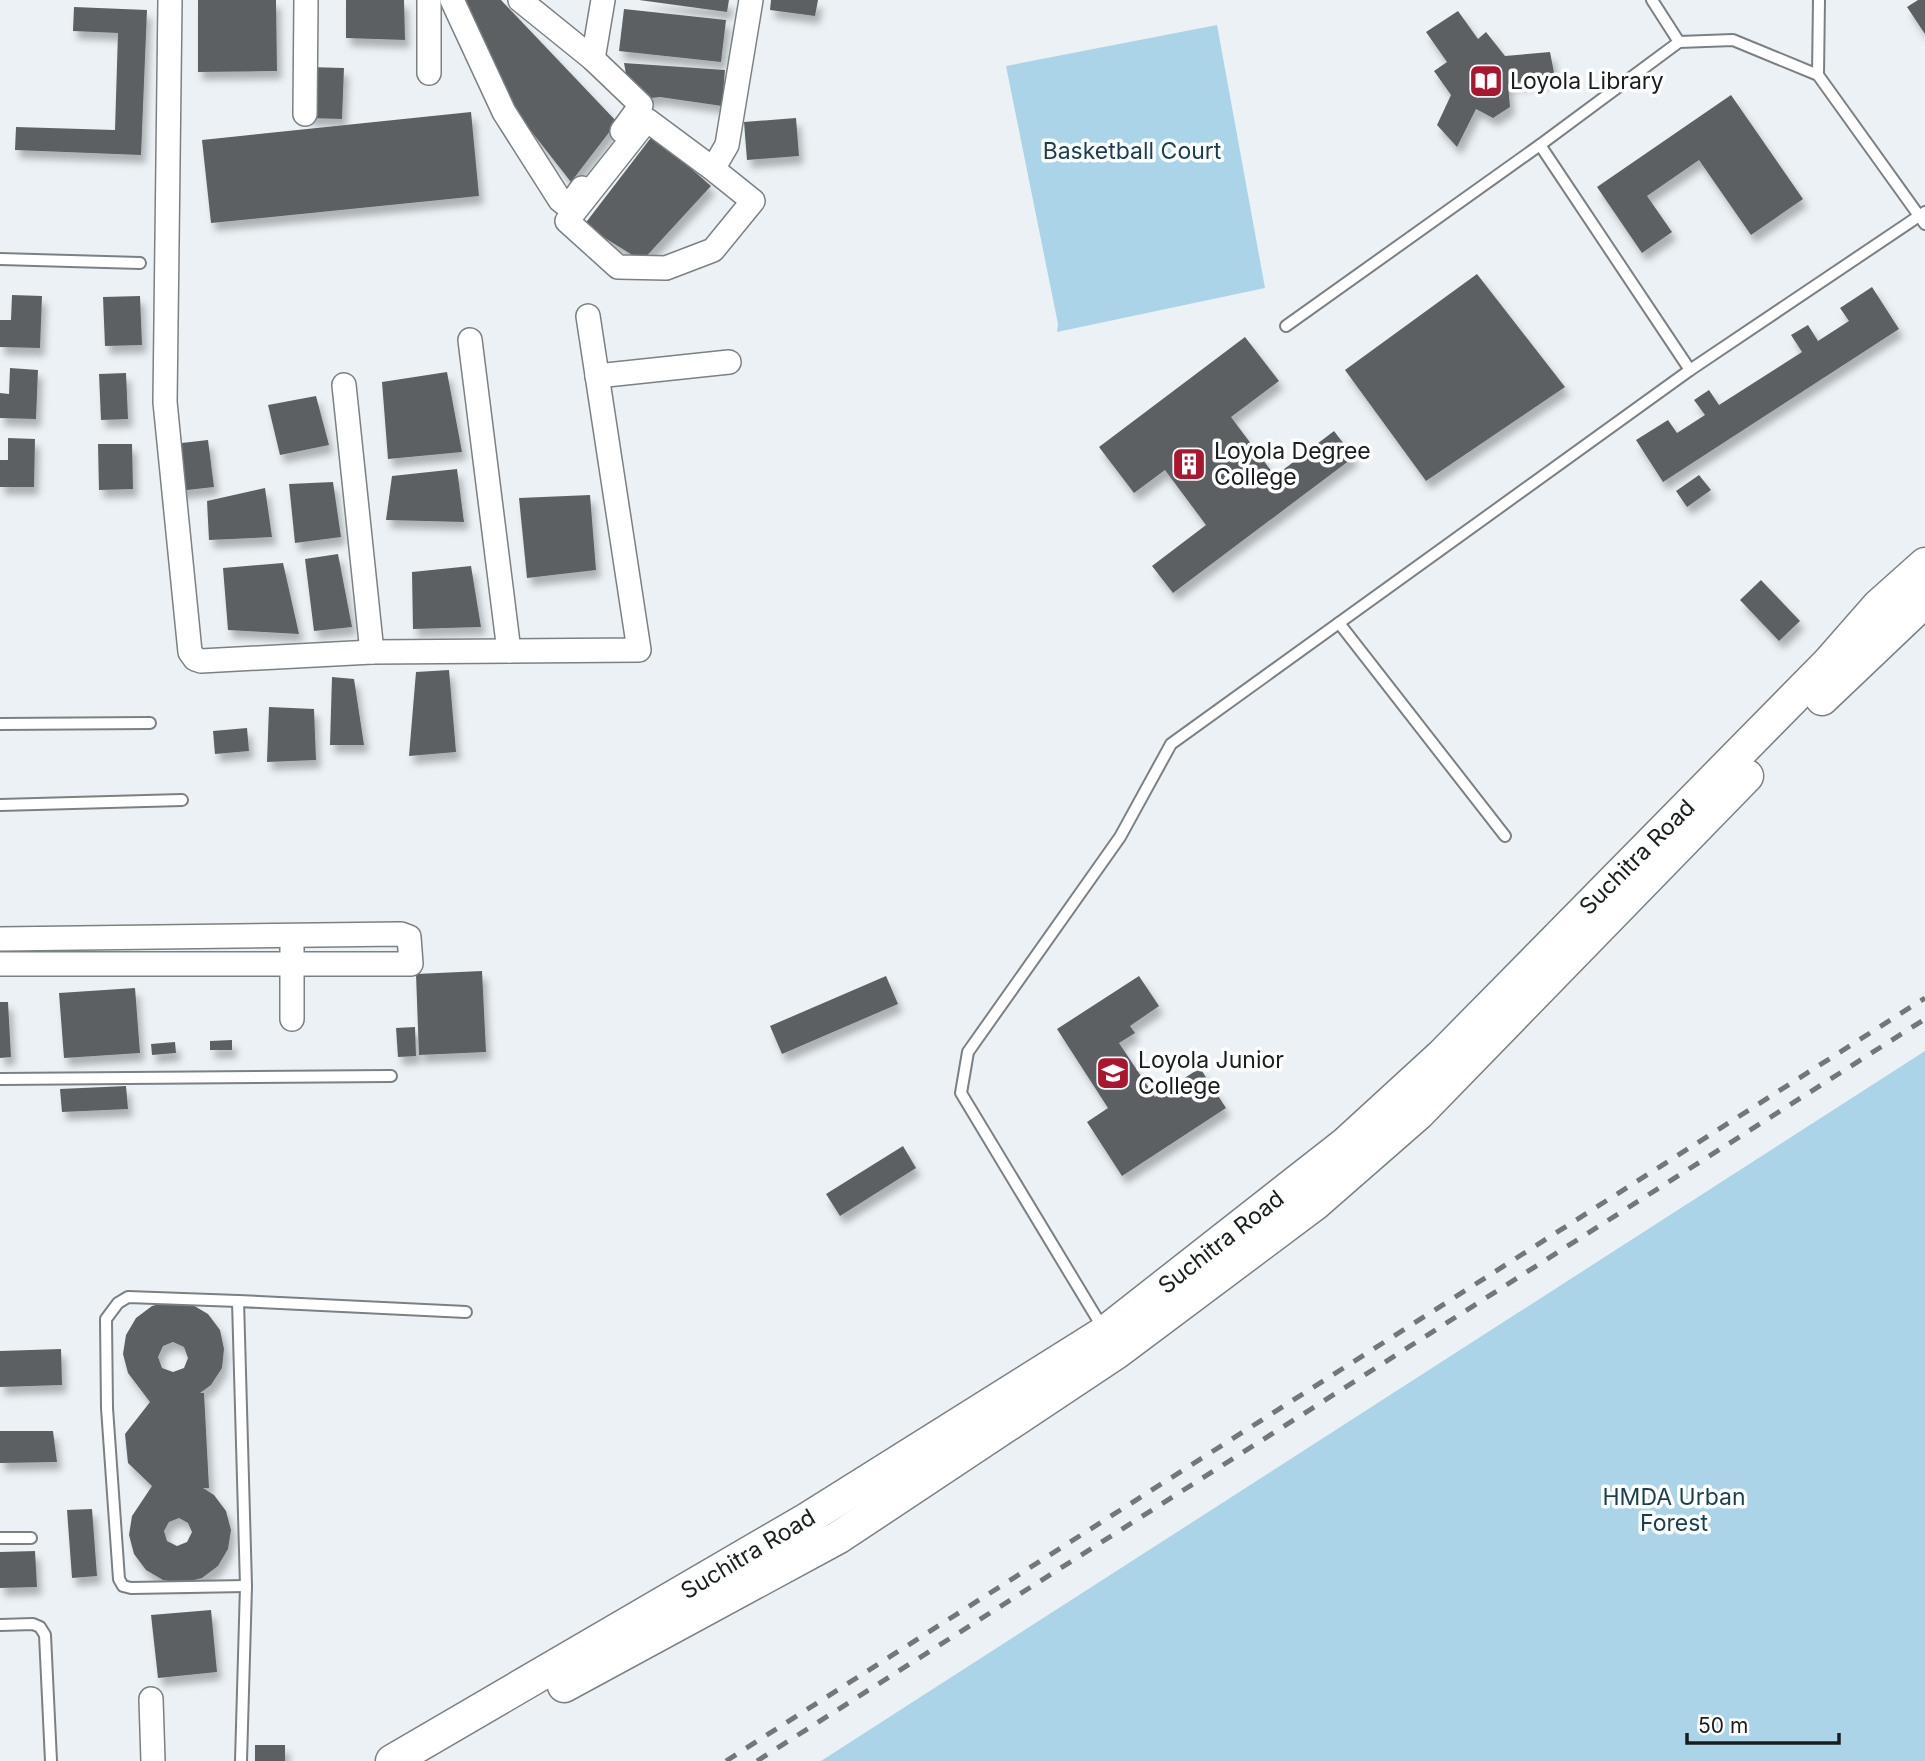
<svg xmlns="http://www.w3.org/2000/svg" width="1925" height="1761" viewBox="0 0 1925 1761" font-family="Inter,sans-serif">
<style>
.green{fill:#abd4e9}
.building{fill:#5c6164;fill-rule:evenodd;filter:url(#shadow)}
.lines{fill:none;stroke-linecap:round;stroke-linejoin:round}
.service-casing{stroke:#7b8083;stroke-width:14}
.minor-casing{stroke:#7b8083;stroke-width:26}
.secondary-casing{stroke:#7b8083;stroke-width:35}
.service{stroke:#fff;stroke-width:10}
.minor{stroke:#fff;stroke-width:23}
.secondary{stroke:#fff;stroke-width:32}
.rail{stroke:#737779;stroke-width:5;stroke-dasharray:12 12;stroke-linecap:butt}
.labels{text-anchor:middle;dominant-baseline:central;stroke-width:7;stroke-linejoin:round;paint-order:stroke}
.poi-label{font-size:23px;fill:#1a1c1d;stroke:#fdfefe;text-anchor:start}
.park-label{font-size:23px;fill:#173f51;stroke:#fdfefe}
.street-label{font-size:23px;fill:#1a1c1d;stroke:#fdfefe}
</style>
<defs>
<filter id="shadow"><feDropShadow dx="4.5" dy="8" stdDeviation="3.5" flood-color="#0004"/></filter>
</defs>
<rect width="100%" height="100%" fill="#ebf1f5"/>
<g class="green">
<polygon points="1217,25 1265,288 1057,332 1058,324 1006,66"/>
<polygon points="1925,1051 1925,1761 821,1761"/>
</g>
<g class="building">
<polygon points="198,0 276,0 277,71 198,72"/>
<polygon points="346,0 404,0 405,40 346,38"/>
<polygon points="466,0 501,0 617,122 571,182 509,103"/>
<polygon points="639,0 729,0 727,12"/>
<polygon points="771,0 818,0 815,16 770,10"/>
<polygon points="1918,0 1925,0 1925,34 1907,7"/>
<polygon points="74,7 147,10 141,155 15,150 16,127 115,130 118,33 73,31"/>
<polygon points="624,9 726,20 721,62 619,51"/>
<polygon points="1458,11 1478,39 1486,32 1505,56 1550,52 1555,78 1508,84 1510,107 1493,118 1476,109 1457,147 1437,125 1451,95 1434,71 1447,62 1426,32"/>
<polygon points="624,63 725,70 722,106 660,97 642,99 628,85"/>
<polygon points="308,67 344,68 342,119 307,118"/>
<polygon points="1731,95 1803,199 1751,235 1699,160 1647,196 1672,232 1642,253 1597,187"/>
<polygon points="471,112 479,196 211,223 202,140"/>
<polygon points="796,118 799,156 747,160 744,122"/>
<polygon points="653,135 711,186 642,261 584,225"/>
<polygon points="1477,274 1565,387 1426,481 1345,370"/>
<polygon points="1872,287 1899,329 1663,482 1636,440 1668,420 1677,433 1705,415 1694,400 1709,390 1719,405 1802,352 1791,335 1808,325 1818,341 1849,321 1840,308"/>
<polygon points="12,295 42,296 40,348 0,347 0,320 11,320"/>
<polygon points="140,296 142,345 105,346 103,297"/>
<polygon points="1245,337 1279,381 1231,417 1275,476 1334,431 1354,457 1173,593 1152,566 1206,525 1165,470 1134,493 1099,447"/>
<polygon points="10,368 38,370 36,419 0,418 0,393 9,394"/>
<polygon points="447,372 462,452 388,459 382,382"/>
<polygon points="126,373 128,419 101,420 99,374"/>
<polygon points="316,396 329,445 280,455 268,405"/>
<polygon points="8,438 35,439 34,487 0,487 0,460 8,460"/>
<polygon points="208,440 214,487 178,491 173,444"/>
<polygon points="98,444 132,444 133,489 99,490"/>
<polygon points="457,469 464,522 386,520 392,476"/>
<polygon points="1699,475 1711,490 1687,507 1676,491"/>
<polygon points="333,482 341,537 295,543 289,484"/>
<polygon points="265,488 272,537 209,540 207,501"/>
<polygon points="590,495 596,570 527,578 519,498"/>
<polygon points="338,554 352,627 314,631 305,559"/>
<polygon points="283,563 299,634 228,630 223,568"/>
<polygon points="471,566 481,627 413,629 412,572"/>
<polygon points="1761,580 1800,621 1779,641 1740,600"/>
<polygon points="449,670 456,752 409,756 416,672"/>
<polygon points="332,677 354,679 364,745 330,745"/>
<polygon points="269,707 314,709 316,760 267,762"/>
<polygon points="247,728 249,751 215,754 213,731"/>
<polygon points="482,971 486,1052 419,1055 416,974"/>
<polygon points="886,976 898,1004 782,1054 770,1026"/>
<polygon points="1139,976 1159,1006 1130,1026 1135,1033 1119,1043 1155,1097 1200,1068 1226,1108 1122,1176 1087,1122 1108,1108 1057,1029"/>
<polygon points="135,988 140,1053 64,1058 59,993"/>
<polygon points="0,1002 8,1002 11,1057 0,1058"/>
<polygon points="415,1027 416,1056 398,1057 396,1028"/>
<polygon points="232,1040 232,1050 210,1050 210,1041"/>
<polygon points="175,1042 176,1053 152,1055 151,1044"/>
<polygon points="126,1086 128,1109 62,1112 60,1089"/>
<polygon points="903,1146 916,1168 840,1216 826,1194"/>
<path d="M171,1301l20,3 17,10 12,16 4,19 -2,19 -11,17 -11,8h4l5,95h-6l11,7 12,16 5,19 -3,19 -10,17 -16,12 -20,5 -19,-3 -17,-10 -12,-16 -5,-19 3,-19 20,-30 -24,-23 -3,-29 25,-32 -22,-29 -5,-19 3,-19 10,-17 16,-12zM173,1342l11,5 4,11 -4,10 -11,4 -11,-4 -4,-11 5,-11zM179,1518l9,5 4,9 -5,10 -10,4 -10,-5 -3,-10 5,-9z"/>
<polygon points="61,1349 62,1385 0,1387 0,1351"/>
<polygon points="0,1431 53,1431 57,1462 0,1463"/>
<polygon points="92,1509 97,1576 72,1578 67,1510"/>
<polygon points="35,1551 37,1587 0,1588 0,1552"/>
<polygon points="211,1610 217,1672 158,1678 151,1615"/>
<rect x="255" y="1745" width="30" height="16"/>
</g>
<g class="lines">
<g class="service-casing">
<g id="service">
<polyline points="1652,0 1679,42"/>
<polyline points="1818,75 1819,0"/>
<polyline points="1540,145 1690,370"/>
<polyline points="0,259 140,263"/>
<polyline points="1286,326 1540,145 1679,42 1733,40 1818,75 1925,224"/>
<polyline points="1339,623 1505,836"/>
<polyline points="0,724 150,723"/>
<polyline points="0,805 182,800"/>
<polyline points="0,1079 391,1076"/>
<polyline points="238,1301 128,1297 118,1303 106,1319 107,1408 119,1579 123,1586 131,1588 246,1586"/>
<polyline points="1104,1330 961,1093 968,1052 1120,837 1171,744 1690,370 1925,212"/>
<polyline points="0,1538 31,1538"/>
<polyline points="0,1625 33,1624 40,1627 45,1635 51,1761"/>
<polyline points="241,1761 246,1586 238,1301 466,1312"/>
</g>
</g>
<g class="minor-casing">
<g id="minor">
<polyline points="170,0 165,402 190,652 195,659 201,661 372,652 639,650 588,316"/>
<polyline points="452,0 504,112 560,200 565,204 571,203 582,188"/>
<polyline points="520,0 593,59 641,105 622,131"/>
<polyline points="593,59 603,0"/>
<polyline points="429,73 429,0"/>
<polyline points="305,114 306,0"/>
<polyline points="713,169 753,201 713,250 666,268 618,267 567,221 647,120 713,169 727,145 751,0"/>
<polyline points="470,340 509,651"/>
<polyline points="597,376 729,362"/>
<polyline points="344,385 372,652"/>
<polyline points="0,939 401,934 409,937 411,964 0,964"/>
<polyline points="292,1019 292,948"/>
<polyline points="151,1699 153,1761"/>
</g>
</g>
<g class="secondary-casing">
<g id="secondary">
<polyline points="1822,699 1925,601"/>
<polyline points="564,1686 839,1537 1116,1353 1315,1204 1418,1114 1747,776"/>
<polyline points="392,1761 807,1519 1105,1332 1346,1143 1442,1055 1828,663 1878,606 1925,564"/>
</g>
</g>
<use href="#service" class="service"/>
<use href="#minor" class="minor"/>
<use href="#secondary" class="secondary"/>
<g class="rail">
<polyline points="726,1761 1925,998"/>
<polyline points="757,1761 1925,1019"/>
</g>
</g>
<defs>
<g id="library-square" transform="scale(1.75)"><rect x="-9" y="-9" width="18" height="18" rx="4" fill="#ab162e" stroke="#fdfefe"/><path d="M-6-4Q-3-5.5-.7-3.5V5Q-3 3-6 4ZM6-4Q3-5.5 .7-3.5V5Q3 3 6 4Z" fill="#fff"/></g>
<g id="building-square" transform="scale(1.75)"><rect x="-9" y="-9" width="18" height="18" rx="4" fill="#ab162e" stroke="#fdfefe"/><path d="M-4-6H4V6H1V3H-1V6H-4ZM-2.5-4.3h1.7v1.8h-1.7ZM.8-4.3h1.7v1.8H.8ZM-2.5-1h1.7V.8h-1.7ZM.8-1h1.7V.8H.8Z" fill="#fff"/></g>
<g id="university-square" transform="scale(1.75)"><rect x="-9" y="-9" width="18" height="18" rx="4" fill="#ab162e" stroke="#fdfefe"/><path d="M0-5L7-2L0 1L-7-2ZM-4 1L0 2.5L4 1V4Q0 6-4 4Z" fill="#fff"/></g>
</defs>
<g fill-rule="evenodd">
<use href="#library-square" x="1486" y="81"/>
<use href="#building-square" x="1189" y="464"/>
<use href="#university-square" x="1113" y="1073"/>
</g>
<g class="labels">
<g class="poi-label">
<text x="1510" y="81">Loyola Library</text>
<text x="1214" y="451">Loyola Degree<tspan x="1214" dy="26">College</tspan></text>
<text x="1138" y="1060">Loyola Junior<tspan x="1138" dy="26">College</tspan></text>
</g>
<g class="park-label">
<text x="1132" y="151">Basketball Court</text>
<text x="1674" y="1497">HMDA Urban<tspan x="1674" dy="26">Forest</tspan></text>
</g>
<g class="street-label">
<text transform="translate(1637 857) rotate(-45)">Suchitra Road</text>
<text transform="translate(1221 1242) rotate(-38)">Suchitra Road</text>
<text transform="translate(748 1554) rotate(-31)">Suchitra Road</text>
</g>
</g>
<path d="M1687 1733v10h152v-10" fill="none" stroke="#1a1c1d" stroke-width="3.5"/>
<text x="1698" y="1733" font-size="21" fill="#1a1c1d" stroke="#fdfefe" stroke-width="5" paint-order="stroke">50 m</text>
</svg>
